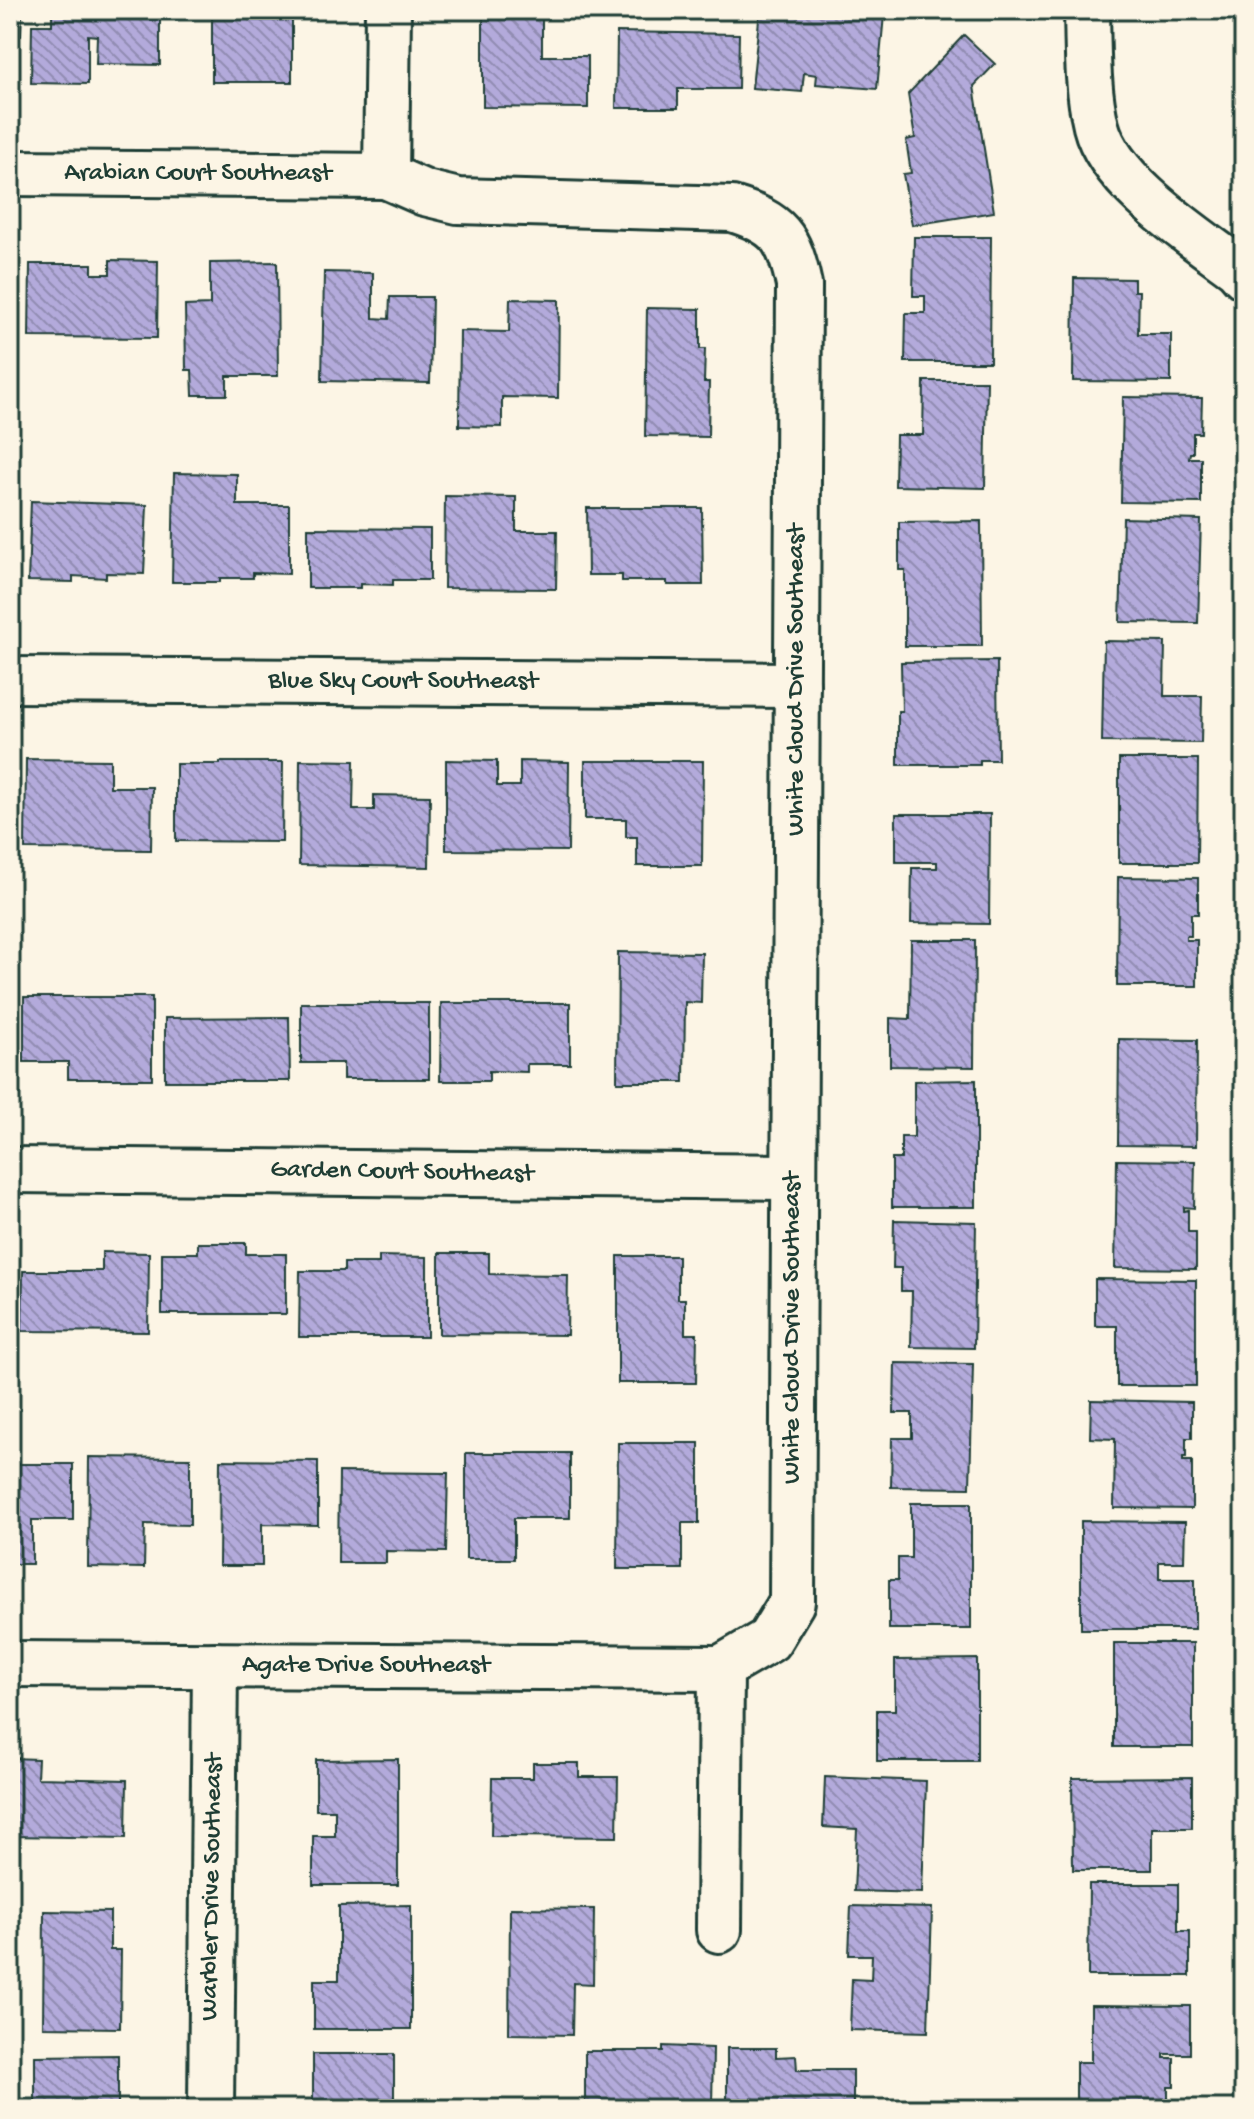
<svg xmlns="http://www.w3.org/2000/svg" width="1254" height="2119" viewBox="0 0 1254 2119" font-family="'Gochi Hand',sans-serif">
<style>
.building{fill:url(#building-back-hatch);stroke:#1f3d34;stroke-width:2}
.lines{fill:none;stroke-linecap:round;stroke-linejoin:round}
.minor-casing{stroke:#1f3d34;stroke-width:50}
.minor{stroke:#fcf5e5;stroke-width:44}
.labels{text-anchor:middle;dominant-baseline:central;stroke-width:6;stroke-linejoin:round;paint-order:stroke}
.street-label{font-size:26px;fill:#1f3d34;stroke:#fcf5e5}
</style>
<defs>
<pattern id="building-back-hatch" width="6" height="6" patternUnits="userSpaceOnUse" patternTransform="scale(2)"><rect width="6" height="6" fill="#b3aadb"/><path d="M-1 5l2 2M0 0l6 6M5-1l2 2" fill="none" stroke="#918cb2"/></pattern>
</defs>
<rect width="100%" height="100%" fill="#fcf5e5"/>
<filter id="ink" filterUnits="userSpaceOnUse"><feTurbulence type="fractalNoise" baseFrequency=".0125" numOctaves="2"/><feDisplacementMap in="SourceGraphic" scale="16" xChannelSelector="R" yChannelSelector="G"/><feConvolveMatrix kernelMatrix="1 2 1 2 8 2 1 2 1" color-interpolation-filters="sRGB"/></filter>
<g filter="url(#ink)">
<g class="building">
<polygon points="10,10 22,10 21,36 10,36"/>
<polygon points="52,10 160,10 160,65 96,64 97,36 88,35 88,84 31,83 32,25 52,25"/>
<rect x="212" y="10" width="80" height="72"/>
<polygon points="483,10 542,10 542,56 588,56 588,108 483,107"/>
<polygon points="760,10 828,10 884,15 877,89 816,84 817,75 804,73 802,92 752,88"/>
<polygon points="617,32 739,34 738,89 678,89 678,108 616,108"/>
<polygon points="964,35 995,64 974,86 994,212 912,225 903,174 911,173 906,140 915,138 908,94"/>
<polygon points="914,237 991,237 990,362 905,362 906,313 925,313 925,296 913,296"/>
<polygon points="110,260 158,261 157,338 29,337 30,264 92,264 92,274 110,274"/>
<polygon points="277,262 278,376 227,376 227,395 193,395 192,370 186,370 185,306 210,305 210,263"/>
<rect x="10" y="268" width="7" height="66"/>
<polygon points="324,272 373,273 373,318 389,319 390,297 432,297 430,383 322,381"/>
<polygon points="1074,278 1134,279 1134,291 1139,291 1138,334 1171,334 1171,382 1073,381"/>
<polygon points="510,299 559,300 558,398 502,397 502,427 459,426 460,331 509,332"/>
<polygon points="647,308 700,309 700,349 705,349 704,382 709,382 708,437 645,436"/>
<polygon points="924,381 987,381 985,488 895,486 896,435 923,435"/>
<polygon points="1123,397 1202,398 1201,433 1193,433 1193,453 1190,453 1189,458 1201,458 1201,503 1121,502"/>
<polygon points="174,473 237,474 237,505 289,505 289,574 253,573 253,578 220,578 220,582 172,582"/>
<polygon points="10,495 16,495 15,557 10,556"/>
<polygon points="445,496 516,497 516,531 557,531 556,589 444,588"/>
<polygon points="31,501 147,505 144,574 106,573 106,578 73,576 73,582 28,581"/>
<polygon points="587,508 702,508 703,585 667,585 667,581 622,581 622,575 588,575"/>
<polygon points="1123,518 1201,520 1198,623 1120,622"/>
<polygon points="981,521 982,646 905,646 905,570 899,570 899,522"/>
<polygon points="308,528 430,529 430,580 393,580 393,585 360,584 360,588 308,588"/>
<polygon points="1104,641 1165,642 1164,696 1202,696 1201,743 1102,742"/>
<polygon points="997,661 998,760 980,760 980,765 898,765 898,711 902,711 901,662"/>
<polygon points="26,759 110,760 110,787 152,787 151,850 25,849"/>
<polygon points="1119,759 1198,759 1197,863 1119,863"/>
<polygon points="300,760 354,761 353,810 374,810 374,795 430,796 429,867 299,865"/>
<polygon points="446,760 497,761 497,786 520,786 520,761 569,762 568,851 446,850"/>
<polygon points="585,761 703,761 702,866 637,866 637,837 626,837 626,819 585,819"/>
<polygon points="220,762 283,762 282,842 176,841 176,764 220,764"/>
<polygon points="896,814 990,814 989,924 911,923 912,868 937,868 937,862 896,862"/>
<polygon points="1118,877 1198,878 1198,914 1191,914 1191,936 1186,936 1186,940 1197,940 1197,986 1117,986"/>
<polygon points="911,940 975,940 974,1067 890,1066 890,1018 910,1019"/>
<polygon points="618,952 702,953 701,1003 685,1002 684,1082 617,1082"/>
<polygon points="10,997 13,997 12,1058 10,1058"/>
<polygon points="24,997 152,997 152,1079 68,1079 68,1062 24,1062"/>
<polygon points="301,1003 429,1003 429,1079 343,1079 343,1063 301,1063"/>
<polygon points="441,1003 570,1003 570,1064 527,1064 527,1072 489,1071 489,1081 440,1081"/>
<polygon points="289,1017 290,1081 165,1081 165,1018"/>
<polygon points="1119,1039 1197,1040 1196,1146 1118,1145"/>
<polygon points="976,1080 976,1207 892,1207 892,1159 901,1159 901,1137 914,1137 914,1081"/>
<polygon points="1117,1160 1195,1161 1194,1208 1184,1207 1184,1211 1188,1210 1188,1232 1196,1232 1196,1269 1115,1268"/>
<polygon points="894,1220 976,1222 974,1348 911,1347 912,1291 901,1291 901,1268 893,1268"/>
<polygon points="198,1243 246,1243 246,1254 286,1254 286,1314 162,1314 162,1253 198,1253"/>
<polygon points="102,1252 149,1253 148,1332 22,1331 23,1271 102,1271"/>
<polygon points="439,1253 489,1253 489,1274 568,1275 567,1335 439,1334"/>
<polygon points="379,1256 427,1257 427,1337 299,1337 300,1271 344,1271 344,1263 379,1263"/>
<polygon points="618,1256 678,1256 678,1299 685,1299 685,1334 697,1334 696,1383 618,1383"/>
<polygon points="1095,1279 1196,1280 1196,1386 1117,1386 1117,1326 1095,1326"/>
<polygon points="895,1363 973,1364 970,1488 891,1487 892,1438 912,1438 912,1413 894,1413"/>
<polygon points="1091,1400 1192,1402 1192,1438 1186,1438 1186,1457 1183,1457 1183,1461 1192,1461 1192,1509 1114,1508 1115,1439 1090,1438"/>
<polygon points="618,1443 699,1443 699,1523 682,1523 682,1569 617,1569"/>
<polygon points="466,1453 570,1453 570,1518 514,1518 514,1559 466,1559"/>
<polygon points="89,1457 190,1458 190,1525 145,1524 144,1568 88,1567"/>
<polygon points="220,1460 318,1461 318,1525 262,1524 262,1566 219,1566"/>
<polygon points="10,1464 73,1464 73,1520 32,1520 32,1564 10,1564"/>
<polygon points="339,1472 448,1473 446,1552 386,1551 386,1563 338,1563"/>
<polygon points="911,1503 971,1503 971,1629 889,1629 889,1580 898,1580 898,1558 911,1558"/>
<polygon points="1081,1521 1185,1522 1184,1562 1159,1562 1159,1579 1195,1579 1195,1629 1081,1629"/>
<rect x="1114" y="1643" width="79" height="104"/>
<polygon points="977,1659 977,1761 877,1761 877,1710 895,1710 895,1660"/>
<polygon points="10,1758 38,1759 37,1778 127,1780 126,1838 10,1836"/>
<polygon points="398,1759 398,1885 313,1885 313,1836 335,1836 335,1810 316,1810 316,1760"/>
<polygon points="533,1763 579,1763 579,1777 618,1777 617,1837 491,1836 492,1778 533,1778"/>
<polygon points="825,1777 926,1781 922,1893 854,1891 857,1829 823,1827"/>
<polygon points="1192,1777 1192,1828 1152,1828 1152,1870 1073,1870 1072,1778"/>
<polygon points="1089,1884 1178,1884 1178,1931 1190,1931 1190,1976 1088,1976"/>
<polygon points="411,1905 411,2029 314,2029 314,1980 339,1980 339,1906"/>
<polygon points="851,1906 932,1908 928,2032 850,2030 852,1979 871,1980 872,1955 849,1955"/>
<polygon points="510,1908 594,1909 593,1984 573,1983 572,2035 509,2034"/>
<polygon points="44,1911 110,1912 110,1950 121,1950 120,2028 43,2027"/>
<polygon points="1091,2005 1190,2006 1190,2054 1164,2054 1164,2058 1174,2058 1174,2087 1168,2087 1168,2106 1076,2106 1076,2062 1091,2062"/>
<polygon points="663,2046 713,2048 712,2109 585,2109 585,2051 663,2051"/>
<polygon points="727,2048 776,2048 776,2057 796,2056 797,2070 853,2070 853,2109 727,2109"/>
<polygon points="313,2054 394,2054 394,2109 335,2109 335,2101 313,2101"/>
<polygon points="118,2055 118,2109 35,2109 35,2056"/>
</g>
<g class="lines">
<g class="minor-casing">
<g id="minor">
<path d="M388,10l-2,166 39,17 33,8 274,8c47,14 57,28 67,76l-7,1317 -23,38 -48,28"/>
<path d="M1087,10c1,39 0,78 9,116 14,56 97,109 141,142l7,8"/>
<polyline points="10,173 386,176"/>
<polyline points="10,680 797,685"/>
<polyline points="10,1170 794,1177"/>
<polyline points="10,1664 721,1668"/>
<polyline points="719,1930 721,1668"/>
<polyline points="211,2109 215,1665"/>
</g>
</g>
<use href="#minor" class="minor"/>
</g>
</g>
<g class="labels">
<g class="street-label">
<text x="198" y="174">Arabian Court Southeast</text>
<text transform="translate(797 680) rotate(-90)">White Cloud Drive Southeast</text>
<text x="403" y="682">Blue Sky Court Southeast</text>
<text transform="translate(402 1173) rotate(1)">Garden Court Southeast</text>
<text transform="translate(793 1328) rotate(-90)">White Cloud Drive Southeast</text>
<text x="366" y="1666">Agate Drive Southeast</text>
<text transform="translate(213 1887) rotate(-89)">Warbler Drive Southeast</text>
</g>
</g>
<rect width="1254" height="2119" fill="none" stroke="#fcf5e5" stroke-width="40"/>
<rect x="20" y="20" width="1214" height="2079" fill="none" stroke="#1f3d34" stroke-width="3" filter="url(#ink)"/>
</svg>
